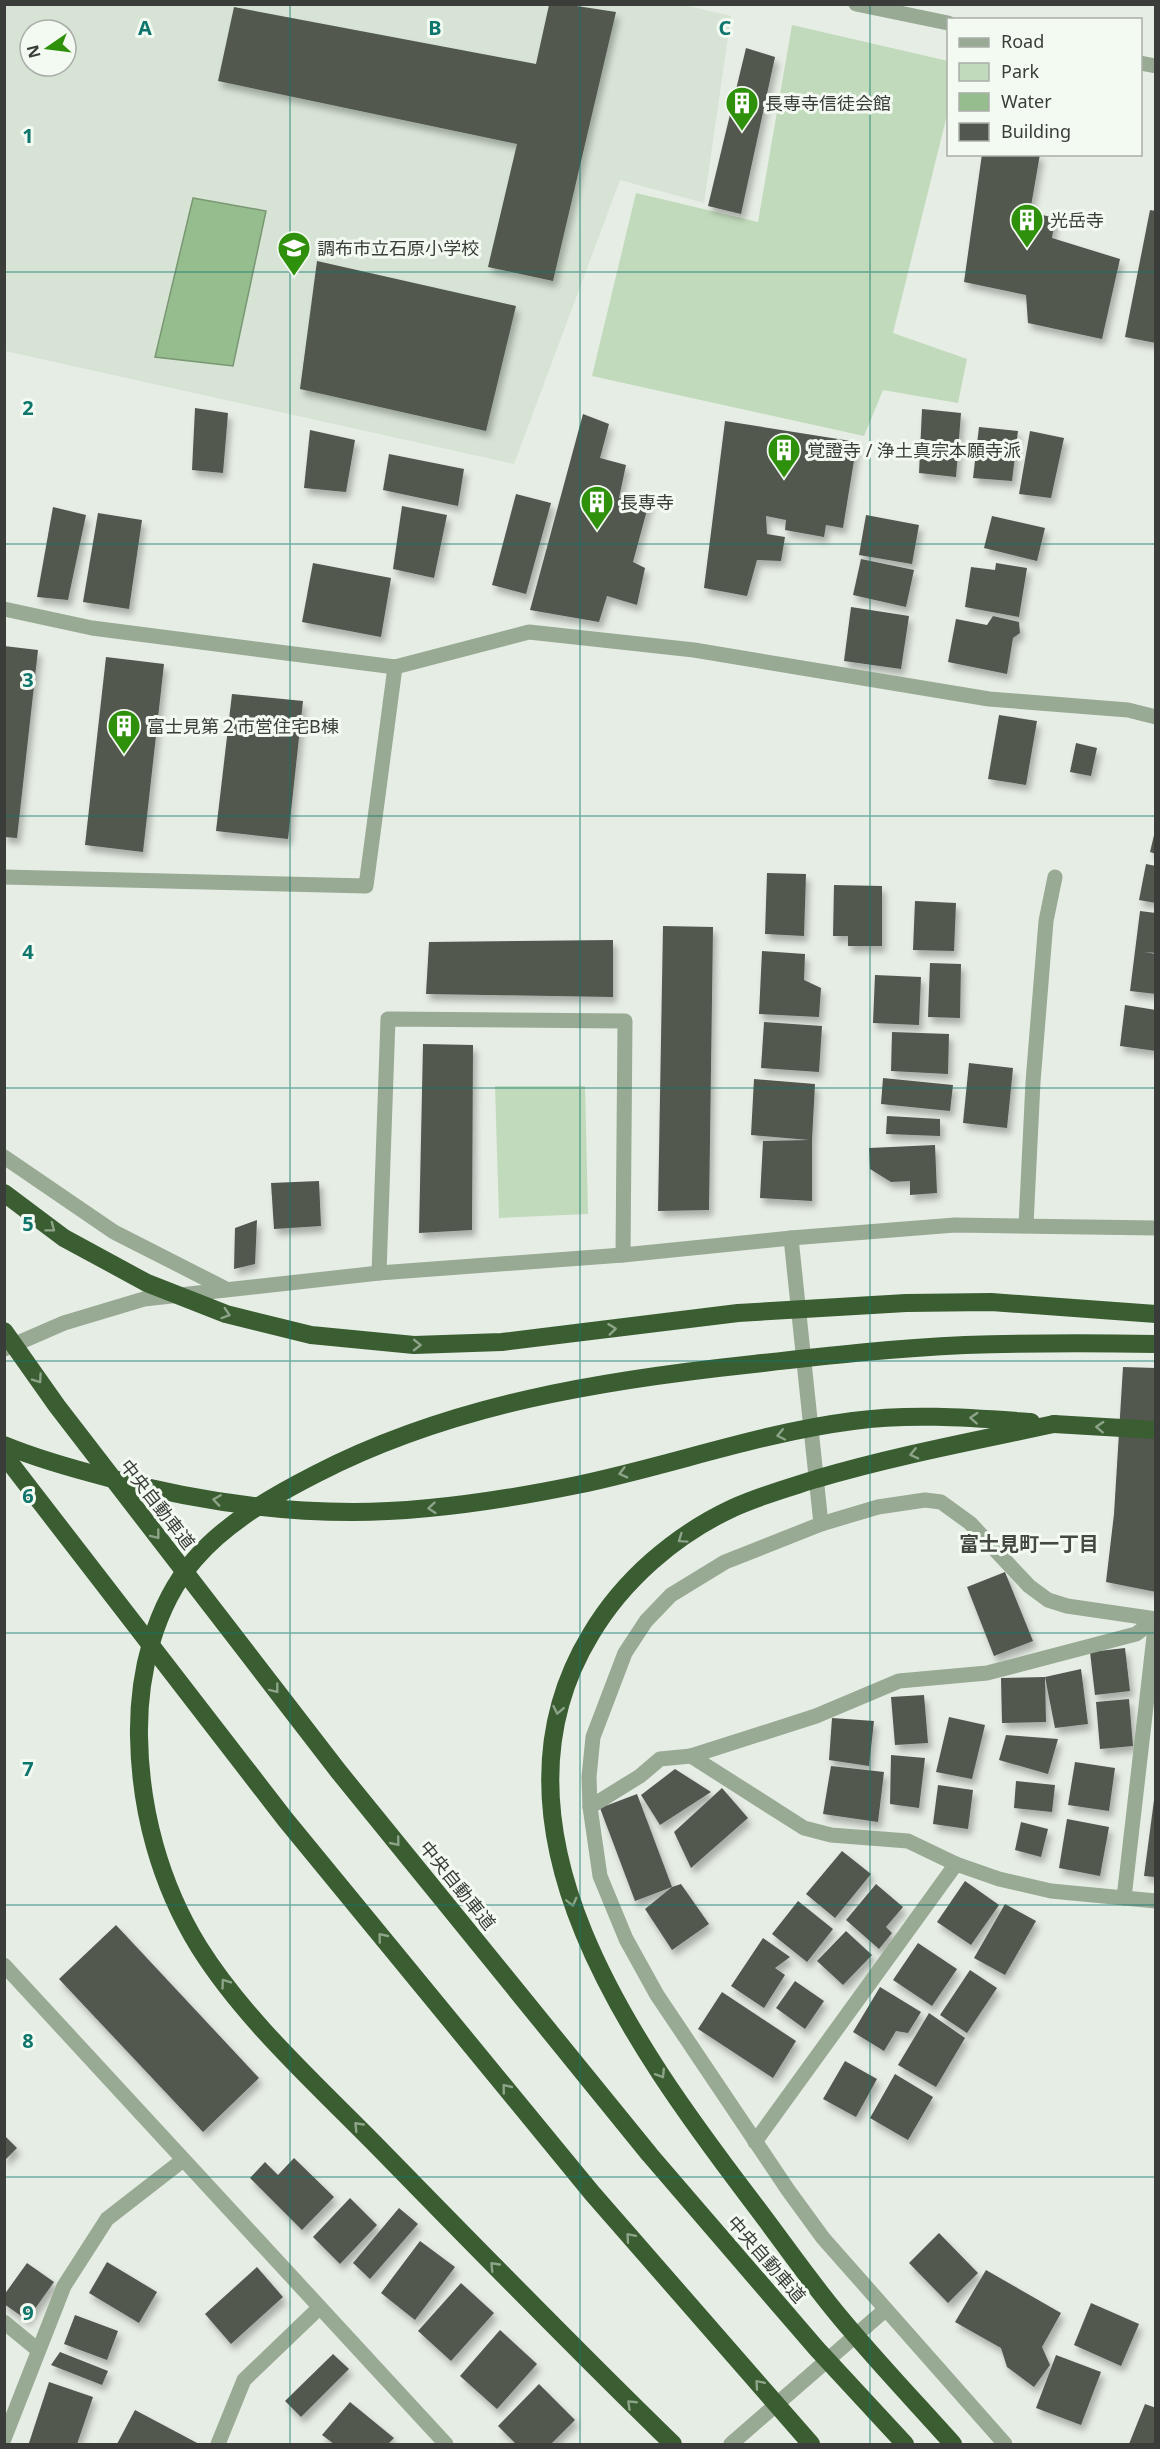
<svg xmlns="http://www.w3.org/2000/svg" width="1160" height="2449" viewBox="0 0 1160 2449" font-family="'Noto Sans','Noto Sans JP',sans-serif">
<style>
.built{fill:#d7e3d4;fill-rule:evenodd}
.green{fill:#c1dabb}
.water{fill:#96bd8e;stroke:#7a9774;stroke-width:1.5}
.building{fill:#525850;filter:url(#shadow)}
.lines{fill:none;stroke-linecap:round;stroke-linejoin:round}
.service{stroke:#98a994;stroke-width:15}
.minor{stroke:#98a994;stroke-width:15}
.tertiary{stroke:#98a994;stroke-width:15}
.motorway{stroke:#3a5d32;stroke-width:18}
.motorway-bridge{stroke:#3a5d32;stroke-width:18}
.oneway{stroke:#8da488}
.grid{fill:none;stroke:#0f766e;stroke-width:1.5;stroke-opacity:0.55}
.labels{text-anchor:middle;dominant-baseline:central;stroke-width:6;stroke-linejoin:round;paint-order:stroke}
.poi-label{font-size:18px;fill:#3a3d39;stroke:#f3faf1;text-anchor:start}
.street-label{font-size:18px;fill:#3a3d39;stroke:#f3faf1}
.neighbourhood-label{font-size:20px;font-weight:bold;fill:#444942;stroke:#f3faf1}
.grid-label{font-size:20px;text-anchor:middle;font-weight:bold;fill:#0f766e;stroke:#f3faf1;stroke-width:6;stroke-linejoin:round;paint-order:stroke}
</style>
<defs>
<filter id="shadow"><feDropShadow dx="3.5" dy="6" stdDeviation="3" flood-color="#0004"/></filter>
</defs>
<rect width="100%" height="100%" fill="#e6ede4"/>
<path class="built" d="M680,4l51,12 -27,187 -84,-23 -106,284 -509,-113v-346zM30,30h36v36h-36z"/>
<g class="green">
<polygon points="792,25 948,61 948,111 893,333 967,359 958,403 883,390 864,436 592,376 636,193 758,222"/>
<polygon points="495,1086 585,1086 588,1214 499,1218"/>
</g>
<polygon class="water" points="193,198 266,211 233,366 155,357"/>
<g class="building">
<polygon points="549,5 570,5 616,12 553,281 488,267 517,144 218,81 234,7 536,64"/>
<polygon points="746,48 775,57 741,214 708,206"/>
<polygon points="982,154 1040,154 1030,212 1055,218 1052,238 1120,259 1102,339 1028,323 1026,295 964,282"/>
<polygon points="1150,210 1156,211 1156,343 1125,337"/>
<polygon points="317,261 516,306 486,431 300,389"/>
<polygon points="195,408 228,413 223,473 192,470"/>
<polygon points="922,409 961,413 956,477 919,473"/>
<polygon points="583,414 609,424 600,458 626,465 619,498 650,499 633,562 645,568 637,605 607,596 599,622 530,610"/>
<polygon points="725,421 857,442 843,528 826,525 824,537 785,530 786,520 766,516 767,534 785,537 781,561 757,560 747,596 704,588"/>
<polygon points="979,427 1018,431 1012,481 973,478"/>
<polygon points="310,430 355,440 346,492 304,488"/>
<polygon points="1030,431 1064,438 1051,498 1019,494"/>
<polygon points="389,454 464,469 458,506 383,490"/>
<polygon points="516,494 551,503 526,594 492,585"/>
<polygon points="402,506 447,515 434,578 393,569"/>
<polygon points="53,507 86,515 68,600 37,597"/>
<polygon points="98,513 142,520 129,609 83,602"/>
<polygon points="866,515 919,525 912,564 859,555"/>
<polygon points="992,516 1045,528 1037,561 984,548"/>
<polygon points="861,559 914,570 906,607 853,595"/>
<polygon points="313,563 391,578 381,637 302,622"/>
<polygon points="996,563 1027,568 1019,617 965,607 971,567 995,570"/>
<polygon points="851,607 909,616 901,669 844,661"/>
<polygon points="993,616 1019,622 1020,633 1013,638 1007,674 948,662 956,619 987,625"/>
<polygon points="4,646 38,650 17,838 4,837"/>
<polygon points="106,657 164,664 143,852 85,845"/>
<polygon points="232,694 303,701 288,839 216,831"/>
<polygon points="999,715 1037,721 1026,785 988,779"/>
<polygon points="1076,743 1097,748 1091,776 1070,772"/>
<polygon points="1155,831 1156,831 1156,854 1150,852"/>
<polygon points="1146,864 1156,866 1156,903 1139,900"/>
<polygon points="767,873 806,874 804,936 765,934"/>
<polygon points="834,885 882,886 882,946 848,946 848,936 833,936"/>
<polygon points="915,901 956,903 954,951 913,950"/>
<polygon points="1140,911 1156,913 1156,953 1144,952 1156,954 1156,994 1130,991"/>
<polygon points="663,926 713,927 709,1210 658,1211"/>
<polygon points="613,940 613,997 426,994 429,942"/>
<polygon points="762,951 805,954 804,980 821,988 819,1017 759,1014"/>
<polygon points="930,963 961,964 960,1018 928,1017"/>
<polygon points="875,975 921,977 919,1025 873,1023"/>
<polygon points="1125,1005 1156,1010 1156,1051 1120,1046"/>
<polygon points="764,1022 822,1026 819,1072 761,1068"/>
<polygon points="892,1032 949,1034 948,1074 891,1071"/>
<polygon points="423,1044 473,1045 472,1230 419,1233"/>
<polygon points="969,1063 1013,1068 1007,1128 963,1123"/>
<polygon points="883,1078 953,1085 950,1111 881,1104"/>
<polygon points="754,1079 815,1084 812,1140 812,1201 760,1198 763,1141 809,1140 751,1135"/>
<polygon points="887,1116 940,1119 940,1136 886,1134"/>
<polygon points="935,1145 937,1193 910,1195 910,1181 891,1182 870,1169 869,1148"/>
<polygon points="319,1181 321,1226 274,1229 271,1183"/>
<polygon points="257,1220 255,1264 234,1269 235,1228"/>
<polygon points="1123,1367 1156,1368 1156,1592 1106,1582 1114,1514"/>
<polygon points="1005,1572 1033,1641 994,1656 967,1587"/>
<polygon points="1125,1648 1130,1691 1095,1695 1090,1652"/>
<polygon points="1081,1669 1088,1724 1055,1728 1045,1677"/>
<polygon points="1045,1677 1046,1722 1002,1723 1001,1678"/>
<polygon points="924,1695 928,1743 895,1745 891,1697"/>
<polygon points="1129,1699 1133,1746 1100,1749 1096,1702"/>
<polygon points="949,1717 985,1725 972,1779 936,1772"/>
<polygon points="832,1718 874,1721 869,1766 829,1760"/>
<polygon points="1006,1735 1058,1739 1048,1774 999,1760"/>
<polygon points="891,1755 925,1758 919,1808 890,1804"/>
<polygon points="1075,1762 1115,1768 1109,1811 1068,1805"/>
<polygon points="831,1766 884,1772 878,1822 823,1814"/>
<polygon points="675,1769 711,1792 660,1825 641,1795"/>
<polygon points="1016,1781 1055,1785 1052,1812 1014,1808"/>
<polygon points="938,1785 973,1790 968,1829 933,1824"/>
<polygon points="722,1788 748,1818 691,1868 674,1832"/>
<polygon points="637,1794 672,1887 635,1901 600,1808"/>
<polygon points="1154,1800 1156,1800 1156,1877 1144,1876"/>
<polygon points="1067,1819 1109,1827 1100,1876 1059,1868"/>
<polygon points="1021,1822 1048,1829 1041,1857 1015,1850"/>
<polygon points="842,1851 871,1874 835,1918 806,1894"/>
<polygon points="965,1881 999,1905 971,1945 937,1922"/>
<polygon points="681,1884 709,1924 672,1950 645,1909 672,1887"/>
<polygon points="876,1884 903,1907 886,1927 892,1933 879,1949 846,1920"/>
<polygon points="798,1901 833,1929 807,1962 772,1934"/>
<polygon points="1005,1904 1036,1921 1005,1975 974,1958"/>
<polygon points="116,1925 259,2078 203,2132 59,1979"/>
<polygon points="846,1931 872,1955 843,1985 817,1961"/>
<polygon points="763,1938 790,1957 775,1968 785,1975 764,2008 731,1986"/>
<polygon points="918,1943 957,1969 932,2006 893,1980"/>
<polygon points="970,1970 997,1988 967,2033 940,2015"/>
<polygon points="795,1981 824,2001 805,2029 776,2008"/>
<polygon points="880,1987 921,2012 908,2033 896,2031 884,2051 853,2032"/>
<polygon points="722,1992 796,2041 773,2078 698,2029"/>
<polygon points="929,2013 965,2038 936,2087 898,2065"/>
<polygon points="845,2061 877,2079 856,2117 823,2099"/>
<polygon points="895,2074 933,2097 908,2140 870,2118"/>
<polygon points="4,2135 17,2148 4,2161"/>
<polygon points="294,2158 334,2197 302,2230 250,2178 265,2162 278,2175"/>
<polygon points="350,2198 377,2225 340,2264 313,2237"/>
<polygon points="399,2208 418,2224 370,2279 353,2263"/>
<polygon points="939,2233 978,2273 948,2303 909,2263"/>
<polygon points="420,2241 455,2267 415,2320 381,2293"/>
<polygon points="107,2262 157,2292 139,2323 89,2293"/>
<polygon points="27,2263 54,2282 27,2320 4,2304 4,2295"/>
<polygon points="257,2267 283,2297 231,2344 205,2314"/>
<polygon points="986,2270 1061,2313 1042,2347 1050,2365 1034,2387 1007,2367 1001,2348 955,2322"/>
<polygon points="461,2283 494,2313 451,2361 418,2331"/>
<polygon points="1091,2303 1139,2324 1121,2366 1074,2345"/>
<polygon points="75,2315 118,2331 107,2360 64,2344"/>
<polygon points="500,2330 537,2364 497,2409 460,2376"/>
<polygon points="60,2352 108,2371 102,2385 51,2365"/>
<polygon points="333,2354 349,2369 301,2417 285,2401"/>
<polygon points="1056,2355 1101,2372 1081,2425 1036,2408"/>
<polygon points="49,2382 93,2397 77,2444 29,2443"/>
<polygon points="539,2384 575,2420 551,2444 516,2444 498,2426"/>
<polygon points="350,2402 394,2438 388,2444 334,2444 322,2435"/>
<polygon points="1145,2404 1156,2408 1156,2444 1129,2444"/>
<polygon points="135,2410 199,2444 117,2444"/>
</g>
<g class="lines">
<g class="service">
<polyline points="379,1273 388,1019 625,1021 623,1255"/>
<polyline points="1124,1898 1156,1619"/>
<polyline points="755,2142 956,1864"/>
<polyline points="4,2322 38,2350"/>
<polyline points="4,2439 64,2286 107,2219 183,2160"/>
</g>
<g class="minor">
<polyline points="4,609 92,628 395,667 529,632 694,650 989,699 1128,710 1156,717"/>
<polyline points="4,877 366,886 395,667"/>
<polyline points="4,1157 114,1232 226,1289"/>
<polyline points="1026,1225 1033,1082 1046,921 1055,877"/>
<polyline points="791,1238 821,1524"/>
<polyline points="691,1756 816,1716 899,1681 987,1673 1136,1634 1156,1619"/>
<polyline points="590,1807 640,1776 660,1759 691,1756 804,1828 831,1835 908,1841 956,1864 999,1879 1051,1891 1156,1901"/>
<polyline points="4,1965 446,2444"/>
<polyline points="218,2444 244,2380 319,2308"/>
<polyline points="731,2444 885,2310"/>
<polyline points="1005,2444 823,2238 788,2190 657,1995 626,1939 600,1876 590,1807 589,1777 593,1737 625,1653 646,1621 671,1595 725,1562 821,1524 878,1507 925,1500 941,1502 970,1523 1029,1586 1048,1600 1067,1606 1156,1619"/>
</g>
<g class="tertiary">
<polyline points="856,4 948,23"/>
<polyline points="1140,63 1156,66"/>
<polyline points="4,1349 64,1323 144,1299 379,1273 623,1255 791,1238 955,1225 1156,1228"/>
</g>
<polyline class="motorway" points="1054,1424 1156,1430"/>
<g class="motorway-bridge">
<polyline points="4,1193 64,1238 147,1283 226,1314 311,1335 414,1345 502,1342 738,1313 906,1303 991,1302 1156,1314"/>
<polyline points="4,1331 57,1406 339,1772 650,2155 817,2349 905,2444"/>
<path d="M4,1445c34,14 70,24 105,33 79,21 162,34 244,34 75,0 151,-12 224,-27 92,-19 182,-52 276,-64 59,-8 119,-3 178,1"/>
<polyline points="4,1455 285,1819 592,2193 811,2444"/>
<path d="M673,2444c-101,-98 -199,-199 -298,-300 -59,-60 -131,-125 -176,-197 -39,-63 -59,-137 -60,-211 -1,-61 15,-130 56,-177 32,-37 78,-63 121,-85 136,-70 287,-94 438,-110 70,-8 141,-16 211,-19 63,-2 127,-2 191,-1"/>
<path d="M953,2444c-34,-38 -70,-76 -103,-115 -36,-41 -66,-86 -99,-129 -115,-152 -278,-373 -160,-566 32,-54 84,-99 142,-126 26,-12 55,-20 83,-29 78,-23 158,-38 238,-55"/>
</g>
</g>
<defs><path id="oneway-chevron" d="M-2-3.5L2.5 0L-2 3.5" fill="none" stroke-width="1.6" stroke-linecap="round" stroke-linejoin="round" transform="scale(1.5)"/></defs>
<g class="oneway">
<use href="#oneway-chevron" transform="translate(51 1228) rotate(37)"/>
<use href="#oneway-chevron" transform="translate(226 1314) rotate(18)"/>
<use href="#oneway-chevron" transform="translate(612 1329) rotate(-7)"/>
<use href="#oneway-chevron" transform="translate(417 1345) rotate(1)"/>
<use href="#oneway-chevron" transform="translate(38 1379) rotate(55)"/>
<use href="#oneway-chevron" transform="translate(974 1418) rotate(-177)"/>
<use href="#oneway-chevron" transform="translate(1100 1427) rotate(-177)"/>
<use href="#oneway-chevron" transform="translate(781 1435) rotate(168)"/>
<use href="#oneway-chevron" transform="translate(914 1454) rotate(167)"/>
<use href="#oneway-chevron" transform="translate(623 1473) rotate(165)"/>
<use href="#oneway-chevron" transform="translate(217 1500) rotate(-172)"/>
<use href="#oneway-chevron" transform="translate(432 1508) rotate(175)"/>
<use href="#oneway-chevron" transform="translate(156 1535) rotate(52)"/>
<use href="#oneway-chevron" transform="translate(682 1539) rotate(145)"/>
<use href="#oneway-chevron" transform="translate(275 1689) rotate(52)"/>
<use href="#oneway-chevron" transform="translate(558 1710) rotate(101)"/>
<use href="#oneway-chevron" transform="translate(396 1842) rotate(51)"/>
<use href="#oneway-chevron" transform="translate(572 1902) rotate(76)"/>
<use href="#oneway-chevron" transform="translate(382 1937) rotate(-129)"/>
<use href="#oneway-chevron" transform="translate(225 1983) rotate(-126)"/>
<use href="#oneway-chevron" transform="translate(661 2074) rotate(58)"/>
<use href="#oneway-chevron" transform="translate(506 2088) rotate(-129)"/>
<use href="#oneway-chevron" transform="translate(358 2126) rotate(-134)"/>
<use href="#oneway-chevron" transform="translate(630 2237) rotate(-131)"/>
<use href="#oneway-chevron" transform="translate(494 2266) rotate(-134)"/>
<use href="#oneway-chevron" transform="translate(759 2384) rotate(-131)"/>
<use href="#oneway-chevron" transform="translate(631 2404) rotate(-136)"/>
</g>
<path class="grid" d="M290,4v2440M580,4v2440M870,4v2440M4,272h1152M4,544h1152M4,816h1152M4,1088h1152M4,1361h1152M4,1633h1152M4,1905h1152M4,2177h1152"/>
<defs>
<g id="building-pin" transform="scale(1.725)"><path d="M0 17L-7.5 6A9.5 9.5 0 1 1 7.5 6Z" fill="#2f900b" stroke="#f3faf1"/><path d="M-4-6H4V6H1V3H-1V6H-4ZM-2.5-4.3h1.7v1.8h-1.7ZM.8-4.3h1.7v1.8H.8ZM-2.5-1h1.7V.8h-1.7ZM.8-1h1.7V.8H.8Z" fill="#fff"/></g>
<g id="school-pin" transform="scale(1.725)"><path d="M0 17L-7.5 6A9.5 9.5 0 1 1 7.5 6Z" fill="#2f900b" stroke="#f3faf1"/><path d="M0-5L7-2L0 1L-7-2ZM-4 1L0 2.5L4 1V4Q0 6-4 4Z" fill="#fff"/></g>
</defs>
<g fill-rule="evenodd">
<use href="#building-pin" x="742" y="103"/>
<use href="#building-pin" x="1027" y="220"/>
<use href="#school-pin" x="294" y="248"/>
<use href="#building-pin" x="784" y="450"/>
<use href="#building-pin" x="597" y="502"/>
<use href="#building-pin" x="124" y="726"/>
</g>
<g class="labels">
<g class="poi-label">
<text x="765" y="103">長専寺信徒会館</text>
<text x="1050" y="220">光岳寺</text>
<text x="317" y="248">調布市立石原小学校</text>
<text x="807" y="450">覚證寺 / 浄土真宗本願寺派</text>
<text x="620" y="502">長専寺</text>
<text x="147" y="726">富士見第２市営住宅B棟</text>
</g>
<g class="street-label">
<text transform="translate(158 1504) rotate(52)">中央自動車道</text>
<text transform="translate(458 1885) rotate(51)">中央自動車道</text>
<text transform="translate(767 2259) rotate(49)">中央自動車道</text>
</g>
<g class="neighbourhood-label">
<text x="1029" y="1543">富士見町一丁目</text>
</g>
</g>
<g class="grid-label">
<text x="145" y="35">A</text>
<text x="435" y="35">B</text>
<text x="725" y="35">C</text>
<text x="28" y="143">1</text>
<text x="28" y="415">2</text>
<text x="28" y="687">3</text>
<text x="28" y="959">4</text>
<text x="28" y="1231">5</text>
<text x="28" y="1503">6</text>
<text x="28" y="1776">7</text>
<text x="28" y="2048">8</text>
<text x="28" y="2320">9</text>
</g>
<rect width="1160" height="2449" fill="none" stroke="#3a3d39" stroke-width="12"/>
<rect x="947" y="18" width="195" height="138" fill="#f3faf1" stroke="#a9aea7" stroke-width="1.5"/>
<rect x="959" y="38" width="30" height="9" fill="#98a994" stroke="#a9aea7" stroke-width="1.5"/>
<text x="1001" y="48" font-size="18" fill="#3a3d39">Road</text>
<rect x="959" y="63" width="30" height="18" fill="#c1dabb" stroke="#a9aea7" stroke-width="1.5"/>
<text x="1001" y="78" font-size="18" fill="#3a3d39">Park</text>
<rect x="959" y="93" width="30" height="18" fill="#96bd8e" stroke="#a9aea7" stroke-width="1.5"/>
<text x="1001" y="108" font-size="18" fill="#3a3d39">Water</text>
<rect x="959" y="123" width="30" height="18" fill="#525850" stroke="#a9aea7" stroke-width="1.5"/>
<text x="1001" y="138" font-size="18" fill="#3a3d39">Building</text>
<g transform="translate(48 48) rotate(256)"><circle r="28" fill="#f3faf1" stroke="#a9aea7" stroke-width="1.5"/>
<path d="M0-4.5L10 22L0 15L-10 22Z" fill="#2f900b"/>
<text y="-9" font-size="16" font-weight="bold" text-anchor="middle" fill="#3a3d39">N</text>
</g>
</svg>
